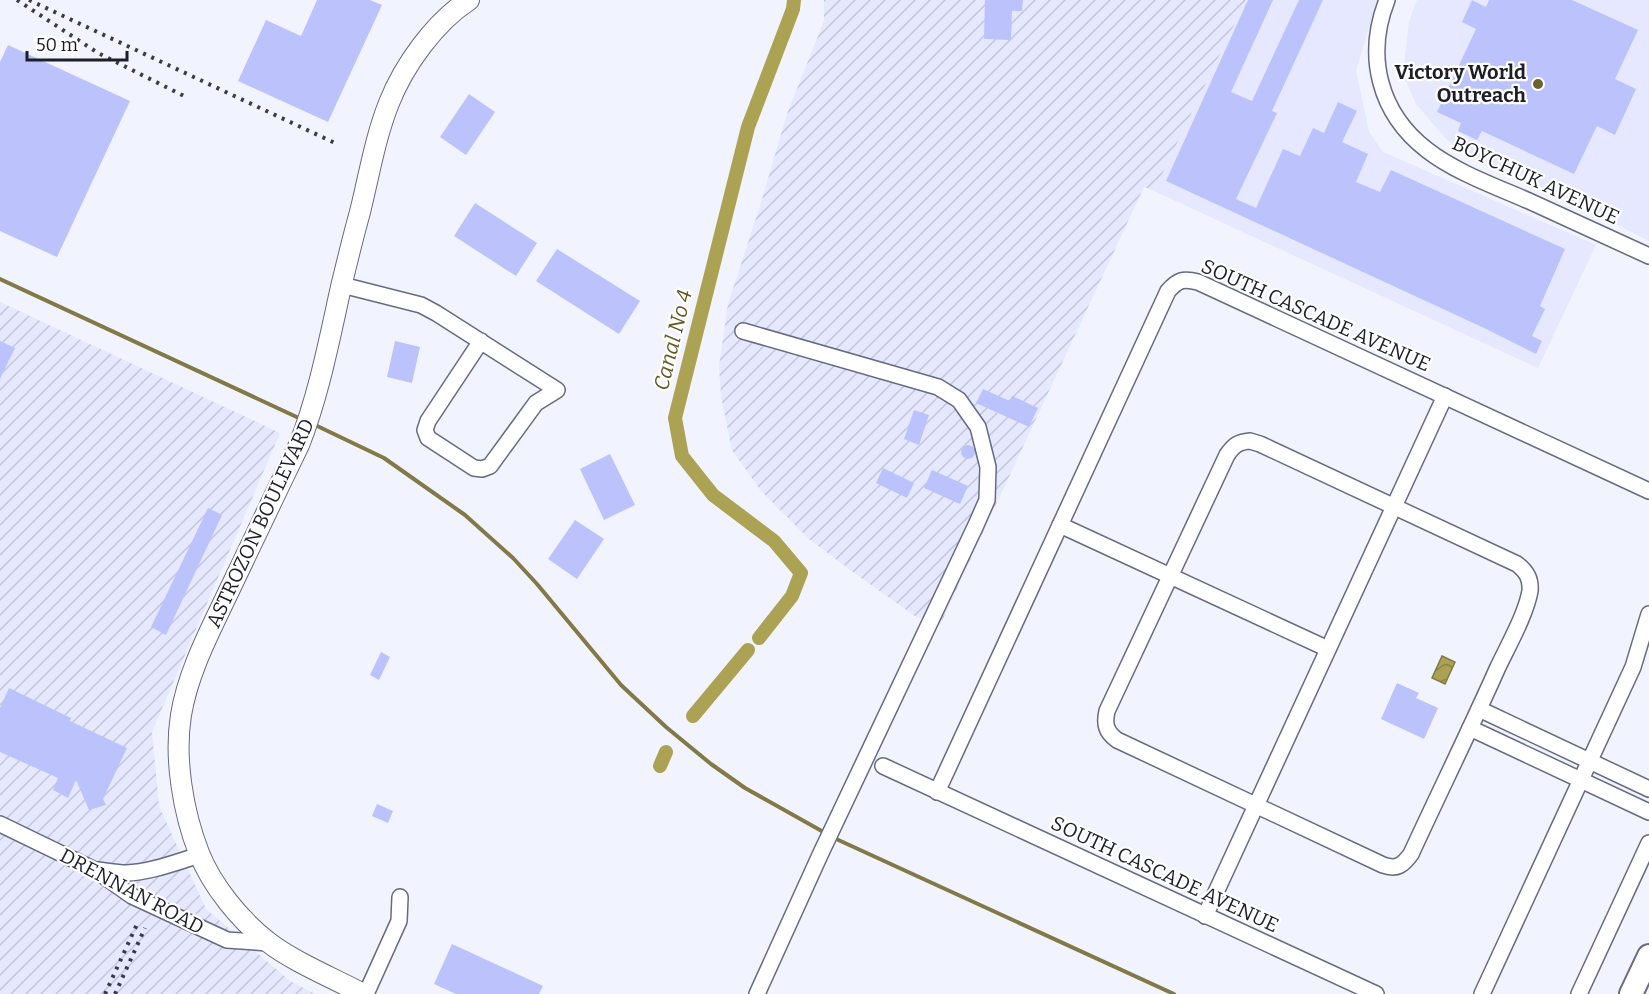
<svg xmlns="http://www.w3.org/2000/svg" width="1649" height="994" viewBox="0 0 1649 994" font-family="Bitter,serif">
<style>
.built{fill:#e5e8fe}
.industrial{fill:url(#industrial-furrows)}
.water{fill:url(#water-waves);stroke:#817a47;stroke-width:1.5}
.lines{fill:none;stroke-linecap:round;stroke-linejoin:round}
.stream{stroke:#817a47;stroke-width:4}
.canal{stroke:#aca254;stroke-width:14}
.building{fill:#bcc3fc}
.minor-casing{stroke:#676a84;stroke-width:18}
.major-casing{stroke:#676a84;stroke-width:22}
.highway-casing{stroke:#676a84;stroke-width:26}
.minor{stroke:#fff;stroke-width:15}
.major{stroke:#fff;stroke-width:20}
.highway{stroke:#fff;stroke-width:22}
.rail{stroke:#3a3b45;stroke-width:4;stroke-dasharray:3 6;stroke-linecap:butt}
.poi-dot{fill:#6a6330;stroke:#fff;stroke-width:2}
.labels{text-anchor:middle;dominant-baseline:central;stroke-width:4.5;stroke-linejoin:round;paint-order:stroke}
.poi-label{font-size:20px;font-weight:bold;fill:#1d1e28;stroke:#fff;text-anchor:end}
.street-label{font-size:20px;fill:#1d1e28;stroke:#fff}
.water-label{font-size:21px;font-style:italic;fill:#61591f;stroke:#fff}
</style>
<defs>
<pattern id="industrial-furrows" width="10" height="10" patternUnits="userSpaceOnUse" patternTransform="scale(1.5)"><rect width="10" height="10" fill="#e5e8fe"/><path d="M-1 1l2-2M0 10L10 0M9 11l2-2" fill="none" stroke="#c4c7da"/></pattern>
<pattern id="water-waves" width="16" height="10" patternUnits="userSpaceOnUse" patternTransform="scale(1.5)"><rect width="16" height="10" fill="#aca254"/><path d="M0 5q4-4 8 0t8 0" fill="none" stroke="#8b8346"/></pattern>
</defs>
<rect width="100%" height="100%" fill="#f1f3ff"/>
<g class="built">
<polygon points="1246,0 1377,0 1356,71 1369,132 1383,152 1596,245 1538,368 1154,191"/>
<polygon points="1417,0 1649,0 1649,241 1569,200 1495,170 1447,140 1416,104 1403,75 1409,21"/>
</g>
<g class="industrial">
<polygon points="824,0 1246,0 1154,191 1144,187 940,625 915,616 857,575 809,539 761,491 732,450 721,397 719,366 728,304 760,206 787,114 824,21"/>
<polygon points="0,302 280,433 152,732 159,806 206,909 290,981 315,994 0,994"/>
</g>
<polygon class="water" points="1442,656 1455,662 1445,684 1432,678"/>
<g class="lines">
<g class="stream">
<polyline points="0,279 301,419"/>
<polyline points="313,424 384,458 465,515 513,558 537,584 621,685 666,727 711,764 745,788 827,834"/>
<polyline points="834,838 1174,994"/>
</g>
<g class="canal">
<polyline points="759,638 792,596 801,573 774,541 713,495 682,456 675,418 748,127 793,9 794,0"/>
<polyline points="693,716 748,650"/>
<polyline points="660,766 666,752"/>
</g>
</g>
<g class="building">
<polygon points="317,0 370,0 382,5 328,122 238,81 266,20 301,36"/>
<polygon points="985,0 1023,0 1022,11 1012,11 1011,40 984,39"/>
<polygon points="1248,0 1273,0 1231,92 1252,101 1299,0 1323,0 1272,111 1277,113 1236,199 1256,208 1283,149 1300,156 1313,128 1324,133 1338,102 1357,111 1342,142 1368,154 1356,182 1380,192 1391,170 1565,249 1540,306 1545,309 1532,336 1542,341 1536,354 1482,327 1166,181"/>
<polygon points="1472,0 1486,7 1489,0 1572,0 1638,30 1615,79 1636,89 1615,135 1597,126 1574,174 1482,131 1477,140 1458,131 1461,123 1437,112 1476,29 1462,22"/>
<polygon points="8,45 130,101 57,257 0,231 0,62"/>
<polygon points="469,94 495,112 466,155 440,137"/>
<polygon points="475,203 537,243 516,276 454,236"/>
<polygon points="557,249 640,301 619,334 536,281"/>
<polygon points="0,341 15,348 0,379"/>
<polygon points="395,341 420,347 412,383 387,377"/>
<polygon points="983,389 1010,401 1012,396 1038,408 1029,427 976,403"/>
<polygon points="914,410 929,415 919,445 904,439"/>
<circle cx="968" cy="452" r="7"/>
<polygon points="610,454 635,505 604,520 580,469"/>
<polygon points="883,468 914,483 907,498 876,483"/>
<polygon points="932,470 968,486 960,504 924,488"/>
<polygon points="208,508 222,515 166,635 151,627"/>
<polygon points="575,520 604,539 577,579 548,559"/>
<polygon points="381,652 390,657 379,680 370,675"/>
<polygon points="1397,683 1419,693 1416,698 1438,708 1424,739 1381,719"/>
<polygon points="9,688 71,718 70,721 127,748 103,799 106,805 89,810 76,780 68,798 53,790 58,778 0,752 0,708"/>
<polygon points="377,804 393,811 388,823 372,816"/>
<polygon points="452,944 543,986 539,994 456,994 434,984"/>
</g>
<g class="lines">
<g class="minor-casing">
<g id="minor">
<path d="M1387,0c-22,56 -8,113 40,150 28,22 70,37 102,51 40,18 80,37 120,55"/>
<polyline points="342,285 421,305 436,313 557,390 536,403 490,466 482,469 474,468 428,438 425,430 428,421 481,341"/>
<polyline points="743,331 938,387 959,400 978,427 988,467 987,500 976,525 820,855 757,994"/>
<path d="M1250,441l10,3 257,120c10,8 14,15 13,27 -4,23 -22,55 -32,76 -28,63 -58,124 -87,187 -8,11 -14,16 -28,11l-266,-125c-11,-8 -13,-16 -10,-29l120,-256c7,-10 11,-13 23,-14z"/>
<polyline points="1060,525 1328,649"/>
<polyline points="1479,709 1649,789"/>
<polyline points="1470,728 1649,812"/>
<polyline points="883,766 1376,994"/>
<path d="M937,792l231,-501c10,-11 15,-13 30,-9l451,209"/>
<polyline points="0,824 95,870 132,896 227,940 270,943"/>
<path d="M98,870c9,1 19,3 28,3 26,-1 50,-11 74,-18"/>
<polyline points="1205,916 1445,396"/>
<polyline points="366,994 399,921 400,897"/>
<polyline points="1482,994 1633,667 1649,614"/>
<polyline points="1579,994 1649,843"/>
</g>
</g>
<g class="major-casing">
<path id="major" d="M363,994c-30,-16 -69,-32 -95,-52 -28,-22 -56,-56 -69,-89 -16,-41 -25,-95 -18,-138 7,-43 29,-84 47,-122 24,-50 47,-99 71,-148 20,-51 30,-104 42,-158 6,-25 12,-50 19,-75 9,-36 15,-74 29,-109 15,-38 46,-81 80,-103"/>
</g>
<g class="highway-casing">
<polyline id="highway" points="1631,994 1649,956"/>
</g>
<use href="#minor" class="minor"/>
<use href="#major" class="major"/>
<use href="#highway" class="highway"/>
<g class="rail">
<polyline points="17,0 98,53 184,96"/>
<polyline points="29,0 335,143"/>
<polyline points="105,994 138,922"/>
<polyline points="115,994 145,928"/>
</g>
</g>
<circle class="poi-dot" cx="1538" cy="84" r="6"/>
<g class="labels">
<g class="poi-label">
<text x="1526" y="72">Victory World<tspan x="1526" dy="23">Outreach</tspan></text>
</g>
<g class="street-label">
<text transform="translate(1536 180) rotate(25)">BOYCHUK AVENUE</text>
<text transform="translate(1316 315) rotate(24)">SOUTH CASCADE AVENUE</text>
<text transform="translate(260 523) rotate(-65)">ASTROZON BOULEVARD</text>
<text transform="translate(1165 874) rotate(25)">SOUTH CASCADE AVENUE</text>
<text transform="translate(132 891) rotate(28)">DRENNAN ROAD</text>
</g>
<g class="water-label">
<text transform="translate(673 340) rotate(-76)">Canal No 4</text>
</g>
</g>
<path d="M27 51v9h100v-9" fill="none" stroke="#1d1e28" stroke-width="3"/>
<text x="36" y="51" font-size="18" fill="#1d1e28" stroke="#ffffff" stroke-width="4.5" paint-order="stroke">50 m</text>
</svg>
